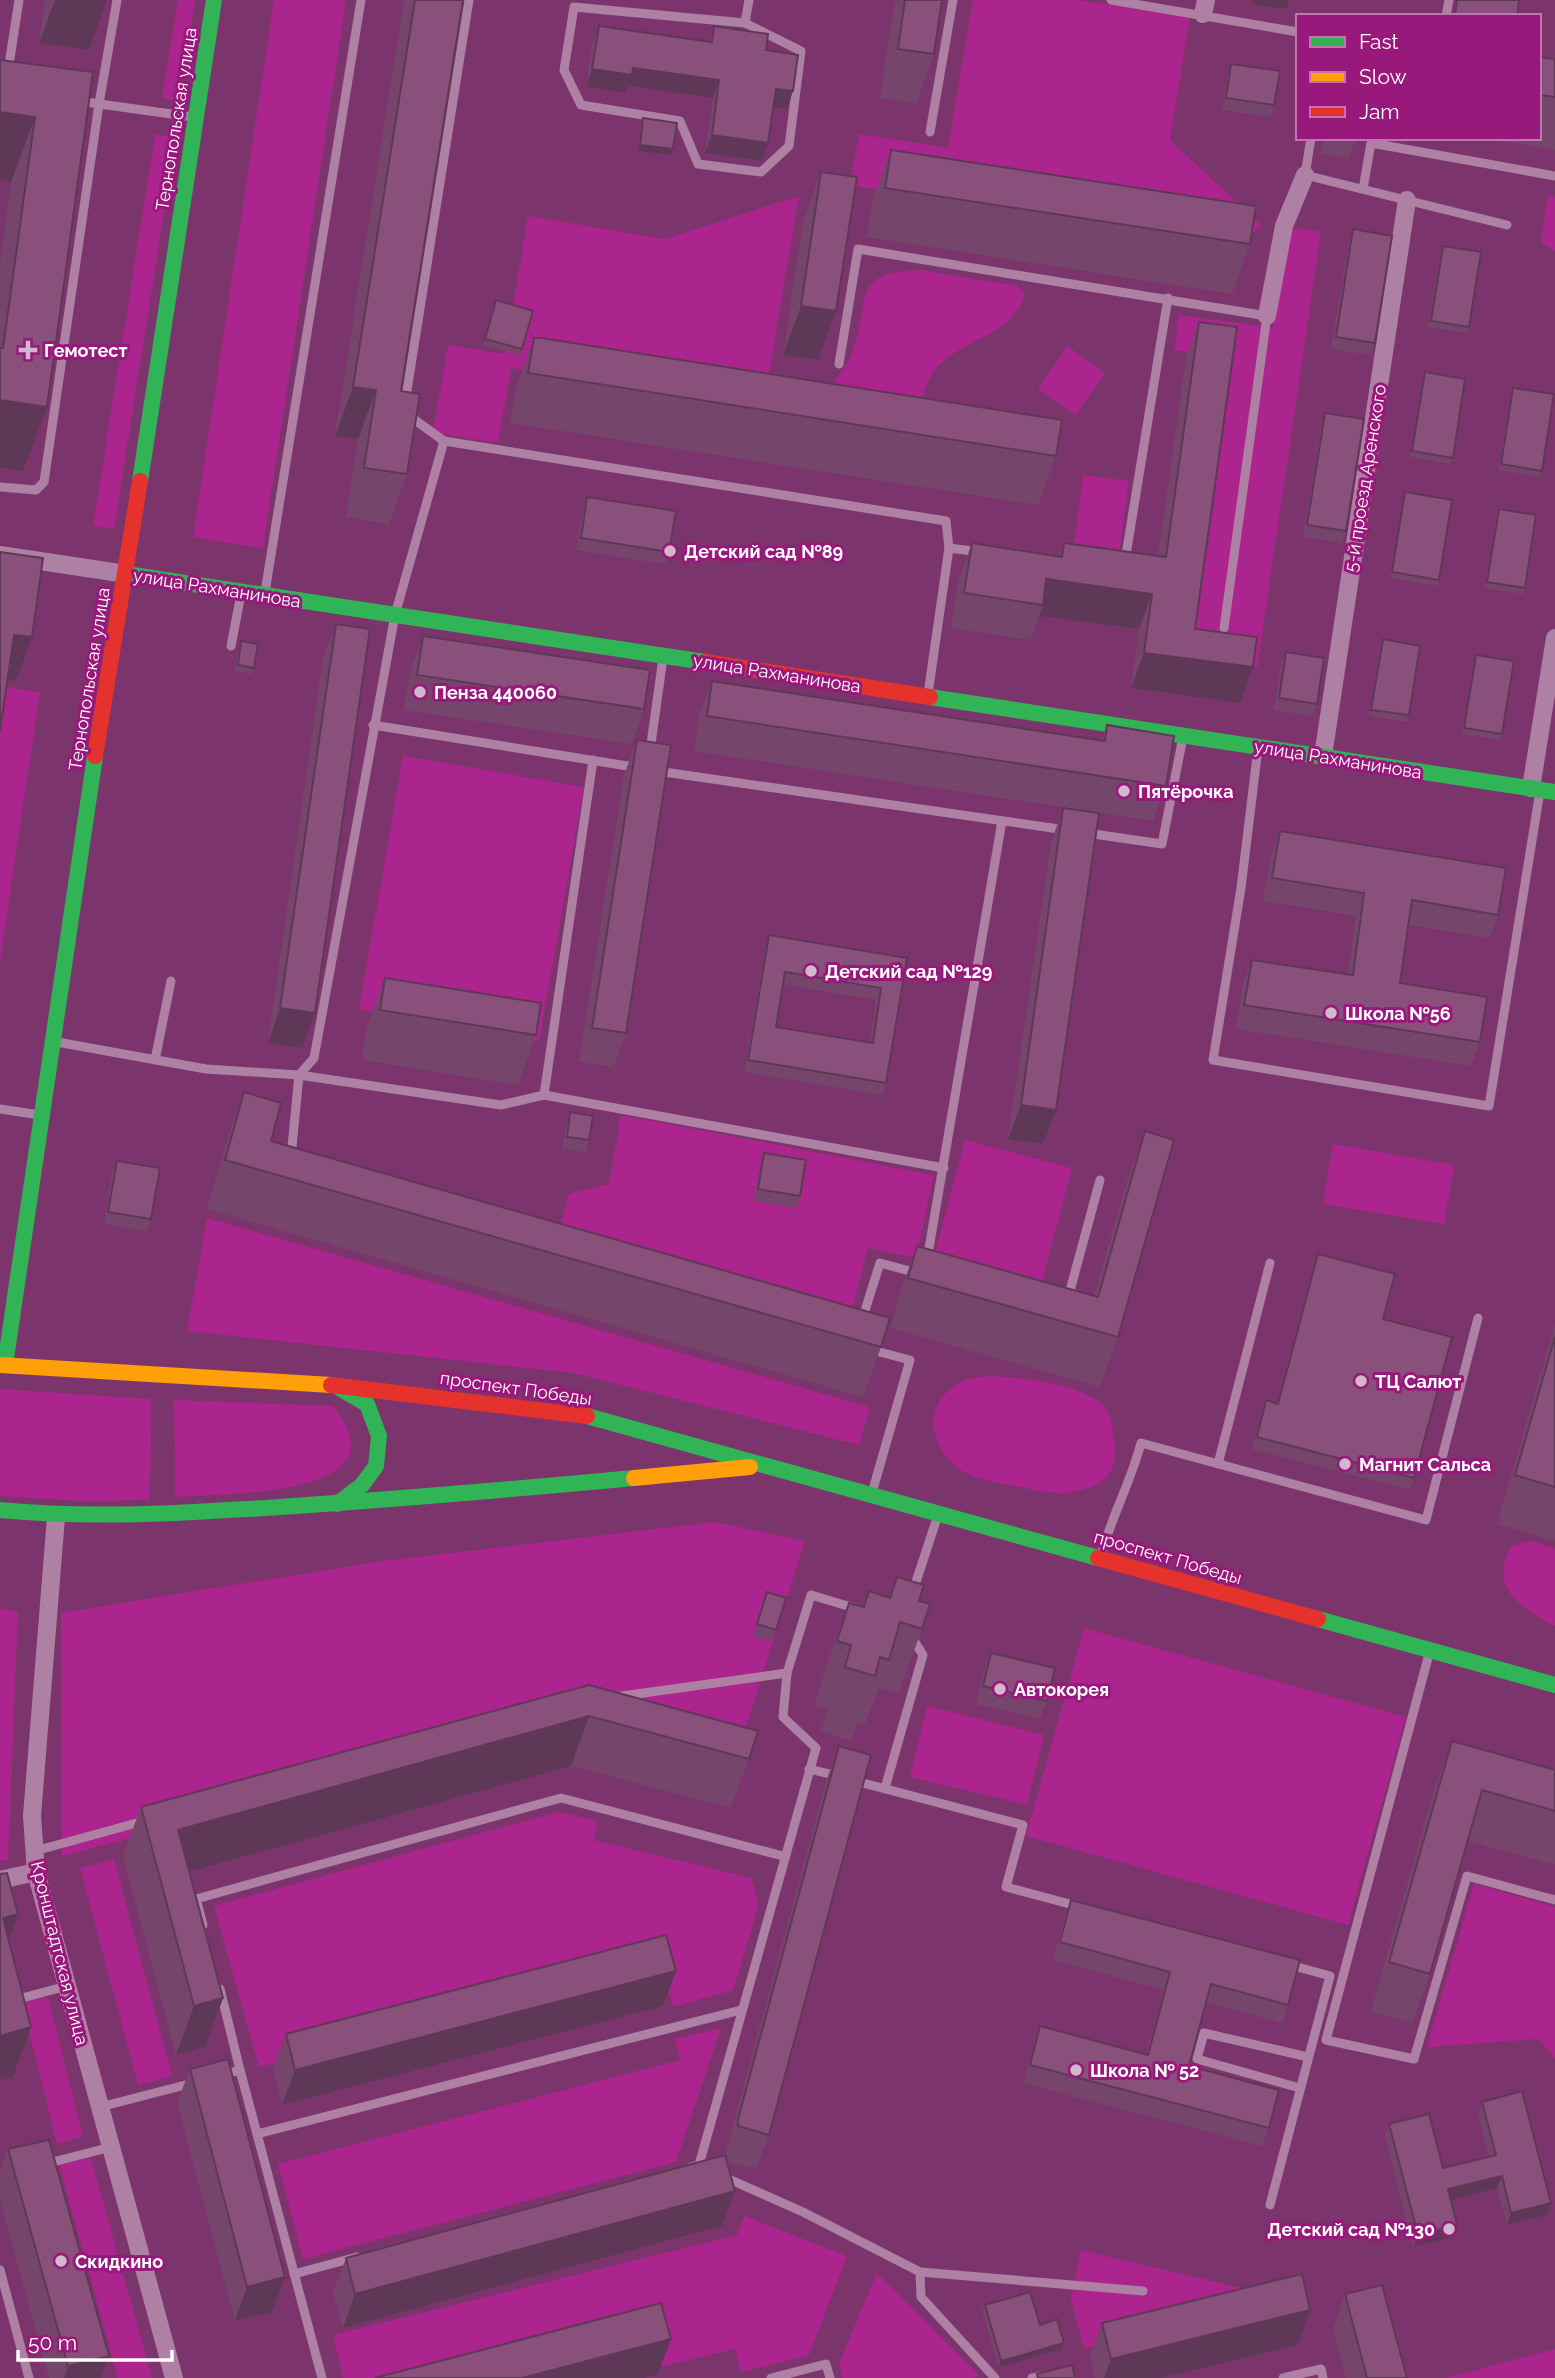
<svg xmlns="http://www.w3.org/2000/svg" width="1555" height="2378" viewBox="0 0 1555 2378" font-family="Raleway,sans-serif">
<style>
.green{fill:#ac248d}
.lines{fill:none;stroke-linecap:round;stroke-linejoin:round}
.lane{stroke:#ae80a3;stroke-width:9}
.street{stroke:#ae80a3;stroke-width:18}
.fast{stroke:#30b455;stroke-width:16}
.slow{stroke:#ff9f0a;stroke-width:16}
.jam{stroke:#e5322d;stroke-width:16}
.wall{fill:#76456b;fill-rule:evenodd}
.shaded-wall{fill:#603857}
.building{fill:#89507c;stroke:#603857;stroke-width:2;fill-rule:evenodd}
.poi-dot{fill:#d1b8cc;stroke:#99187b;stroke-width:2.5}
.labels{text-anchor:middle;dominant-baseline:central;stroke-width:6;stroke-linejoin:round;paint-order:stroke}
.street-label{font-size:18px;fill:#fff;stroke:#99187b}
.poi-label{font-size:18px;font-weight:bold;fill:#fff;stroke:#99187b;text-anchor:start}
</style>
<rect width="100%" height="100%" fill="#7c356c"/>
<g class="green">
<polygon points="178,0 195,0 179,101 162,98"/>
<polygon points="274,0 346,0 263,548 193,537"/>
<polygon points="973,0 1079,0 1190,18 1170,140 1261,225 1238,250 850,185 859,134 948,148"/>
<polygon points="155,134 176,137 114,529 93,526"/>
<polygon points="1548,195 1555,197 1555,251 1541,242"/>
<polygon points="799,196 763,410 511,368 498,443 433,432 448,345 505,354 528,216 665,239"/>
<polygon points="1288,227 1321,232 1257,668 1189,658 1233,359 1174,350 1179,315 1273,328"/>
<path d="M919,270l95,15 9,6 1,8c-18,39 -62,40 -88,69 -8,9 -11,25 -16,35l-89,-4c2,-26 15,-26 22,-49 17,-48 -3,-78 66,-80z"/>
<polygon points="1067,346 1105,373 1076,415 1038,389"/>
<polygon points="1083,475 1129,481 1119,553 1074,547"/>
<polygon points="4,687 40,692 0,961 0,718"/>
<polygon points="403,756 584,787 539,1041 359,1009"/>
<polygon points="621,1115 934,1175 916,1258 868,1248 847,1329 554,1247 569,1194 609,1184"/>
<polygon points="965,1140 1072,1168 1038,1297 931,1269"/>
<polygon points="1333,1144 1454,1165 1444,1224 1323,1204"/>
<polygon points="207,1218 870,1407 859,1445 574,1373 187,1331"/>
<path d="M992,1376c34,3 78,6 108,26 9,7 11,18 13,28 6,36 0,54 -37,61 -7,1 -14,4 -21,2 -21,-3 -77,-12 -93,-22 -34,-22 -41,-69 -1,-89 8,-5 22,-5 31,-6z"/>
<polygon points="0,1389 151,1399 150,1499 94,1502 0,1496"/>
<path d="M174,1400l159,6c76,92 -109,87 -158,91z"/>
<polygon points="715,1522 805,1541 735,1761 573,1721 62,1856 61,1613 375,1562"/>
<path d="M1530,1541l25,8v77c-34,-17 -67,-38 -44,-80z"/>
<polygon points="0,1608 18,1612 8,1859 0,1861"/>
<polygon points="1084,1628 1406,1717 1348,1925 1026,1836"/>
<polygon points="927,1706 1044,1735 1027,1805 910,1777"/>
<polygon points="558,1812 598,1821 594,1840 751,1878 759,1904 733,1990 673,2007 660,1958 259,2067 214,1906"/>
<polygon points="114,1859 172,2076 138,2085 80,1868"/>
<polygon points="1474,1884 1555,1907 1555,2059 1539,2039 1427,2047"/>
<polygon points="48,1997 83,2137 57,2144 22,2003"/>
<polygon points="721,2028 676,2162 303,2259 278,2164 680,2060 675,2039"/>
<polygon points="90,2155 152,2378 118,2378 59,2164"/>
<polygon points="744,2216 847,2256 809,2355 741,2372 735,2349 660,2367 460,2378 343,2378 333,2335 737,2235"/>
<polygon points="1081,2250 1283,2298 1084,2349 1071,2299"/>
<polygon points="877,2273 979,2375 974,2378 842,2378 839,2363"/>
<polygon points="1555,2349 1555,2378 1446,2378"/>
</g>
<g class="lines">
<g class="lane">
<polyline points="1111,0 1298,32"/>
<polygon points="574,7 745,23 801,51 789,146 761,172 698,164 680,121 581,105 564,70"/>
<polyline points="1446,16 1449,0"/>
<polyline points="745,23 749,0"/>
<polyline points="8,71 19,0"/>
<polyline points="78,101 193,117"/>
<polyline points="930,132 953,0"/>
<polyline points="1311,138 1305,175 1507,225"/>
<polyline points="1363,189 1371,143 1555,176"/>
<polyline points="839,364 858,249 1267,316 1224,628"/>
<polyline points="405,403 469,0"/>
<polyline points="444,441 946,521 949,548"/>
<polyline points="0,487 36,490 44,482 99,104 117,0"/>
<polyline points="1125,561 1168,298"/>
<polyline points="265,592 361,0"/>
<polyline points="231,646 241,594"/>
<polyline points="928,694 949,548 980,552"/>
<polyline points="373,725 640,768"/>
<polyline points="1258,748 1241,888 1213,1060 1489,1106 1540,791"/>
<polyline points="650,751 663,658"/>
<polyline points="657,771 1066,830"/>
<polyline points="1087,833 1162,844 1183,737"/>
<polyline points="57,1042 206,1069 299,1075 501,1105 544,1095 593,760"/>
<polyline points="155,1060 171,981"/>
<polyline points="544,1095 944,1168"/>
<polyline points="0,1109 40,1115"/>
<polyline points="291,1157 299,1075 314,1058 395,615 444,441 408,415"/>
<polyline points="927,1260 1002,821"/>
<polyline points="1068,1298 1100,1180"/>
<polyline points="862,1320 880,1263 917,1273"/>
<polyline points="868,1349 910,1360 872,1493"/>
<polyline points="1218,1464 1270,1263"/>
<path d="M1101,1556c10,-39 30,-74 40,-113l285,77 52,-202"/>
<polyline points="912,1594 937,1518"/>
<polyline points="1429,1654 1326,2040 1414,2059 1467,1876 1555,1900"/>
<polyline points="615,1697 787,1673"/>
<polyline points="809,1769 838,1776"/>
<polyline points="855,1781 1023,1825 1006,1887 1081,1907"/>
<polyline points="885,1788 923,1655 911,1636"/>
<polyline points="35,1851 144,1821"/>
<polyline points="203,1925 196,1899 561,1798 783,1856"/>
<polyline points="220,1989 240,2070 223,2075"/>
<polyline points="0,2004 67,1986"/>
<polyline points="240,2070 322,2378"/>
<polyline points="1300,2088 1197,2059 1204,2033 1308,2057"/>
<polyline points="100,2107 193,2083"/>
<polyline points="257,2134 741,2010"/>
<polyline points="45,2164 111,2147"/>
<polyline points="691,2167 699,2165 816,1748 783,1717 787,1673 811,1595 858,1609"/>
<polyline points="722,2176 803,2212 920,2272 921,2297 995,2378"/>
<polyline points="1270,2205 1330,1976 1287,1964"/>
<polyline points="0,2270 29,2378"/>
<polyline points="920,2272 1143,2291"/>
<polyline points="294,2274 357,2257"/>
<polyline points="771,2378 826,2364 830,2378"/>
<polyline points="1032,2378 1057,2374 1061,2378"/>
<polyline points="1283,2378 1321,2369 1323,2378"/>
</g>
<g class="street">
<polyline points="1203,14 1206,0"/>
<polyline points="1267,316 1284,226 1305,175"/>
<polyline points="0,555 126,574"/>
<polyline points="1323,756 1407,200"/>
<polyline points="1531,788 1555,638"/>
<polyline points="56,1517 32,1816 36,1872 174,2378"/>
<polyline points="0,1880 36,1872"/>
</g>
<g class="fast">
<polyline points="140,481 214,0"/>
<polyline points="126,574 705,662"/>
<polyline points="930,697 1555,792"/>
<polyline points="5,1365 95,756"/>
<polyline points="587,1416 1098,1558"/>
<polyline points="337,1504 362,1485 376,1466 379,1436 367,1404 341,1389"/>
<path d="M0,1510c94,9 186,3 280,-3 118,-8 236,-18 354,-29"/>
<polyline points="1318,1619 1555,1685"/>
</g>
<g class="slow">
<polyline points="0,1365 331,1385"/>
<polyline points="634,1478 750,1467"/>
</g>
<g class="jam">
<polyline points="705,662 930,697"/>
<polyline points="95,756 140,481"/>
<polyline points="331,1385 587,1416"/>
<polyline points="1098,1558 1318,1619"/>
</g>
</g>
<g class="wall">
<polygon points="45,0 107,0 89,50 39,43"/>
<polygon points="404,0 463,0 401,391 407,474 389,524 346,517 358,439 335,436"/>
<polygon points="895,0 942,0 934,54 916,103 880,98"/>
<polygon points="599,26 709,42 714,26 766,50 787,109 773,107 761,161 705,153 713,98 628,86 625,93 586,87 592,44"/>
<polygon points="1539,57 1555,59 1555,150 1486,138 1539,138"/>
<polygon points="0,60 93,72 23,471 0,468 0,264 11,182"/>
<polygon points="1231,64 1274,105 1270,117 1222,110 1227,76"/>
<polygon points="643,118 671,155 638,151 641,124"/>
<polygon points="1323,138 1356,138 1349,158 1321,154"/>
<polygon points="891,150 1250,244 1232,294 867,237 873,199"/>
<polygon points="821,172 818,360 783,355 803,221"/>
<polygon points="1353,229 1375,343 1371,355 1331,349 1349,241"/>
<polygon points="1443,246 1469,327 1467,333 1428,327 1440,252"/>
<polygon points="494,307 522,349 520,355 483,345"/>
<polygon points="1199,322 1195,629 1240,703 1131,688 1139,629 1039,616 1030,640 951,628 959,579 972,543 1059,556 1064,543 1158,556 1186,358"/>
<polygon points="534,338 1056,456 1038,505 510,423 516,388"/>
<polygon points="1425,372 1453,458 1450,464 1410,457 1423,378"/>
<polygon points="1513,388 1542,471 1540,477 1498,470 1511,394"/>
<polygon points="1325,413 1346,531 1342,543 1303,537 1321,425"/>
<polygon points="1405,492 1439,580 1437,586 1390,578 1403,498"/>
<polygon points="587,497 669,552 665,564 576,550 583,509"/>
<polygon points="1499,509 1525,588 1523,594 1485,588 1497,515"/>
<polygon points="336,624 302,1048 268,1043 323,658"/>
<polygon points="423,636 644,709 632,744 404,710 410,671"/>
<polygon points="1383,639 1409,715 1407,722 1369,716 1380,645"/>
<polygon points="241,641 254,668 252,674 235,671 239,647"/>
<polygon points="1286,652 1317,704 1312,716 1274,710 1281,664"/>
<polygon points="1476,655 1502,734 1500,740 1462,734 1474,661"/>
<polygon points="712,681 1102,740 1107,725 1166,786 1153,821 694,751 699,715"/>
<polygon points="637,740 626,1033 613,1067 579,1062 624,775"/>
<polygon points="1063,808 1043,1144 1008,1139 1051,843"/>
<polygon points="1280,831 1498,915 1490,938 1408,925 1400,983 1480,1042 1471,1066 1236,1029 1243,984 1252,960 1348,975 1356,916 1263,901 1271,855"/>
<path d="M769,935l138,23 -21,125 -4,12 -138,-23 21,-125zM783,984l93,16 -6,43 -94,-16z"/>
<polygon points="385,978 536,1035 518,1085 362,1060 367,1027"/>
<polygon points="244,1092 271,1141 881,1347 863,1397 207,1209 227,1141"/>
<polygon points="570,1112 589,1140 585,1152 562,1149 566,1124"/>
<polygon points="1145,1131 1118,1337 1100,1387 890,1328 899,1295 917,1246 1094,1296 1127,1181"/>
<polygon points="764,1153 800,1196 796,1208 754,1201 760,1166"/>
<polygon points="117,1161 151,1219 147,1231 104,1224 112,1173"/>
<polygon points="1318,1254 1414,1478 1410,1490 1252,1449 1266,1400 1277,1403 1314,1266"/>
<polygon points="1555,1324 1555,1541 1497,1524"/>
<polygon points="897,1577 919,1601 922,1629 898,1694 879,1688 865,1724 858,1722 851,1741 821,1731 828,1710 814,1706 826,1667 849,1603 863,1607 869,1591 889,1597"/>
<polygon points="767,1592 776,1630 771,1642 753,1636"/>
<polygon points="991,1653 1047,1701 1040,1719 976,1704 984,1671"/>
<polygon points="589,1685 758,1731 731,1808 571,1766 189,1872 223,1998 205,2047 176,2055 123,1856 141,1807"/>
<polygon points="1452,1741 1555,1770 1555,1865 1468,1841 1430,1974 1412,2023 1371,2011 1434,1790"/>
<polygon points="839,1746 769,2135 756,2169 727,2162 735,2191 722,2226 343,2328 333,2293 346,2258 725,2155 826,1781"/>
<polygon points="1071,1900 1288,2005 1282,2023 1206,2002 1189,2066 1269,2128 1262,2146 1023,2083 1034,2044 1040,2026 1146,2054 1164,1990 1053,1960 1065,1918"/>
<polygon points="676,1971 663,2006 282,2105 273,2069 286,2034"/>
<polygon points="190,2069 285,2277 272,2312 235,2321 177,2103"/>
<polygon points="1482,2102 1551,2203 1547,2215 1507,2225 1497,2188 1451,2200 1457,2225 1453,2237 1413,2247 1385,2136 1389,2124 1443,2168 1489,2157 1478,2114"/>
<polygon points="8,2149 109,2356 101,2378 49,2378 0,2200 0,2172"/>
<polygon points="1345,2294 1407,2378 1346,2378 1333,2329"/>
<polygon points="985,2305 1040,2325 1064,2343 1062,2349 999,2367 982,2311"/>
<polygon points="1310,2310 1298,2345 1161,2378 1095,2378 1090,2357 1102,2323"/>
</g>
<g class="shaded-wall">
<polygon points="55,0 107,0 89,50 39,43"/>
<polygon points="1253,0 1289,0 1286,9 1251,4"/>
<polygon points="633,68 719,80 713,98 628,86 625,93 586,87 592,69"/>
<polygon points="776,89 793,91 787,109 769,107"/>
<polygon points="0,112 35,117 11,182 0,180"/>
<polygon points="712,135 768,143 761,161 705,153"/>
<polygon points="640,145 673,149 671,155 638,151"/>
<polygon points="801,306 836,311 818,360 783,355"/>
<polygon points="353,387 376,390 358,439 335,436"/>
<polygon points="0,400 47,407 23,471 0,468"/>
<polygon points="1046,579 1152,594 1139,629 1039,616 1043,605"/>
<polygon points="14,635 32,637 16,681 0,679"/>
<polygon points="1144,653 1253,667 1240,703 1131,688"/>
<polygon points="280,1008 315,1013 302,1048 268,1043"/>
<polygon points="1021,1105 1056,1110 1043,1144 1008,1139"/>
<polygon points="589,1716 571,1766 160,1880 178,1830"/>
<polygon points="18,1914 0,1963 3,1918"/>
<polygon points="676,1971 663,2006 282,2105 295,2070"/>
<polygon points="223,1998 205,2047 176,2055 194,2006"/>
<polygon points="31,2027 13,2077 0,2080 0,2036"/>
<polygon points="1502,2176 1497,2188 1444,2202 1448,2189"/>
<polygon points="735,2191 722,2226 343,2328 355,2294"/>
<polygon points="1551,2203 1547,2215 1507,2225 1511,2213"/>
<polygon points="1457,2225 1453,2237 1413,2247 1418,2235"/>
<polygon points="285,2277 272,2312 235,2321 247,2287"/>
<polygon points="1310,2310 1298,2345 1161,2378 1104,2378 1111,2359"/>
<polygon points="671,2339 658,2374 643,2378 522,2378"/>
<polygon points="1064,2343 1062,2349 999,2367 1001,2361"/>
<polygon points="109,2356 101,2378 64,2378 68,2366"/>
</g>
<g class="building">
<polygon points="415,0 463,0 401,391 420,394 407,474 364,468 376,390 353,387"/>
<polygon points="905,0 942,0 934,54 898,49"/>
<polygon points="1457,0 1519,0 1517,16 1455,16"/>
<polygon points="599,26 712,42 714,26 768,34 766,50 798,55 793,91 776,89 768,143 712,135 719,80 633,68 632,75 592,69"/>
<polygon points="1539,57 1555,59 1555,97 1539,95"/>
<polygon points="0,60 93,72 47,407 0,400 0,348 3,348 35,117 0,112"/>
<polygon points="1231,64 1280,71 1274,105 1226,98"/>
<polygon points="643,118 677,123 673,149 640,145"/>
<polygon points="891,150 1256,206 1250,244 885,188"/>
<polygon points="821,172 857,177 836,311 801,306"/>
<polygon points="1353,229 1392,236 1375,343 1336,337"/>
<polygon points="1443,246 1481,252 1469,327 1431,321"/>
<polygon points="496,300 533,311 522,349 485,339"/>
<polygon points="1199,322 1237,327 1195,629 1257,637 1253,667 1144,653 1152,594 1046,579 1043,605 964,593 972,543 1062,557 1064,543 1166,557"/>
<polygon points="534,338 541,338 1062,420 1056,456 528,373"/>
<polygon points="1425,372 1465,379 1453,458 1412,451"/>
<polygon points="1513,388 1554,394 1542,471 1501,464"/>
<polygon points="1325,413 1364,419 1346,531 1307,525"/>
<polygon points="1405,492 1452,500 1439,580 1392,572"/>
<polygon points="587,497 676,511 669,552 581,538"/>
<polygon points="1499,509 1536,515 1525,588 1487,582"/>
<polygon points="0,552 43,558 32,637 14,635 0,731"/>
<polygon points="336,624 370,629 315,1013 280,1008"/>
<polygon points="423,636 650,670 644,709 417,675"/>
<polygon points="1383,639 1420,646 1409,715 1371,710"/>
<polygon points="241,641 258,644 254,668 238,665"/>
<polygon points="1286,652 1324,658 1317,704 1279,698"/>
<polygon points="1476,655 1514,661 1502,734 1464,728"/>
<polygon points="712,681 1105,741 1107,725 1174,736 1166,786 707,716"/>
<polygon points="637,740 671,745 626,1033 592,1028"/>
<polygon points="1063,808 1099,813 1056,1110 1021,1105"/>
<polygon points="1280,831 1506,868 1498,915 1412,900 1400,983 1487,997 1480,1042 1244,1005 1252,960 1353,975 1364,893 1272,878"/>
<path d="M769,935l138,23 -21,125 -138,-23zM785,972l96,16 -8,55 -97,-16z"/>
<polygon points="385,978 541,1003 536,1035 380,1010"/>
<polygon points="244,1092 281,1103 271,1141 890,1318 881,1347 225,1160"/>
<polygon points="570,1112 593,1116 589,1140 567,1137"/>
<polygon points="1145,1131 1174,1140 1118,1337 908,1278 917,1246 1098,1297"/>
<polygon points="764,1153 806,1160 800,1196 758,1189"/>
<polygon points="117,1161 160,1168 151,1219 108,1212"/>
<polygon points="1318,1254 1395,1274 1383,1319 1452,1337 1414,1478 1257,1437 1266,1400 1278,1404"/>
<polygon points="1555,1337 1555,1487 1515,1475"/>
<polygon points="897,1577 924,1585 919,1601 930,1604 922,1629 900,1622 889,1660 880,1657 875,1676 845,1667 851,1645 837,1641 849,1603 864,1607 869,1591 890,1598"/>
<polygon points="767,1592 786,1598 776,1630 757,1624"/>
<polygon points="991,1653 1055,1668 1047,1701 983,1686"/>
<polygon points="589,1685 758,1731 749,1759 589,1716 178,1830 223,1998 194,2006 141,1807"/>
<polygon points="1452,1741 1555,1770 1555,1811 1482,1790 1430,1974 1389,1962"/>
<polygon points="839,1746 871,1755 769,2135 738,2126 738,2119"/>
<polygon points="7,1873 18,1914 3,1918 31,2027 0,2036 0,1874"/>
<polygon points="1071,1900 1300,1960 1288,2005 1211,1984 1189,2066 1279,2090 1269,2128 1030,2065 1040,2026 1148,2055 1170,1972 1060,1942"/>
<polygon points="666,1935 676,1971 295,2070 286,2034"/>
<polygon points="228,2059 285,2277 247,2287 190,2069"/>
<polygon points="1522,2091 1551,2203 1511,2213 1502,2176 1448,2189 1457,2225 1418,2235 1389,2124 1429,2114 1443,2168 1496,2155 1482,2102"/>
<polygon points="49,2140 109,2356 68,2366 8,2149"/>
<polygon points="725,2155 735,2191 355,2294 346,2258"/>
<polygon points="1302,2274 1310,2310 1111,2359 1102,2323"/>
<polygon points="1382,2285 1407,2378 1367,2378 1345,2294"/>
<polygon points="1030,2292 1040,2325 1057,2319 1064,2343 1001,2361 985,2305"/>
<polygon points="661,2303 671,2339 522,2378 375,2378"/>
<polygon points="1072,2365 1075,2378 1038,2378 1037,2374"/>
</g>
<g class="poi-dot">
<path d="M24.5 339.5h7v7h7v7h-7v7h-7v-7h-7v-7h7z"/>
<circle cx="670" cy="551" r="7"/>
<circle cx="420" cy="692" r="7"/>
<circle cx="1124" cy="791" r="7"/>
<circle cx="811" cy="971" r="7"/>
<circle cx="1331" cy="1013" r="7"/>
<circle cx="1361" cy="1381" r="7"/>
<circle cx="1345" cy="1464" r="7"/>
<circle cx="1000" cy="1689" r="7"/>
<circle cx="1076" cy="2070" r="7"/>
<circle cx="1449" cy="2229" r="7"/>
<circle cx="61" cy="2261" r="7"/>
</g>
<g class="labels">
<g class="street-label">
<text transform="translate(176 119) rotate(-81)">Тернопольская улица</text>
<text transform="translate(1365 478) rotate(-81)">5-й проезд Аренского</text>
<text transform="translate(217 588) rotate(9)">улица Рахманинова</text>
<text transform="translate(777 673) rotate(9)">улица Рахманинова</text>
<text transform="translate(89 679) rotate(-81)">Тернопольская улица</text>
<text transform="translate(1338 759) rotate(9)">улица Рахманинова</text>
<text transform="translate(516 1388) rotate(8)">проспект Победы</text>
<text transform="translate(1168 1557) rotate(16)">проспект Победы</text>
<text transform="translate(60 1953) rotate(76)">Кронштадтская улица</text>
</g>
<g class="poi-label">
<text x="44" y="350">Гемотест</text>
<text x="684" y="551">Детский сад №89</text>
<text x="434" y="692">Пенза 440060</text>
<text x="1138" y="791">Пятёрочка</text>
<text x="825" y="971">Детский сад №129</text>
<text x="1345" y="1013">Школа №56</text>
<text x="1375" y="1381">ТЦ Салют</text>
<text x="1359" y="1464">Магнит Сальса</text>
<text x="1014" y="1689">Автокорея</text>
<text x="1090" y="2070">Школа № 52</text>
<text x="1435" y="2229" text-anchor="end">Детский сад №130</text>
<text x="75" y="2261">Скидкино</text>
</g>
</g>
<rect x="1296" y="14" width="245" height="126" fill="#99187b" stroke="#c274b0" stroke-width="2"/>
<rect x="1310" y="37" width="35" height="10" fill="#30b455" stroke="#c274b0" stroke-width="2"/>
<text x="1359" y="49" font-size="21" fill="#ffffff">Fast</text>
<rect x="1310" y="72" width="35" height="10" fill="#ff9f0a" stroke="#c274b0" stroke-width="2"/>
<text x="1359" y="84" font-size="21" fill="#ffffff">Slow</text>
<rect x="1310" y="107" width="35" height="10" fill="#e5322d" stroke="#c274b0" stroke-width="2"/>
<text x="1359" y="119" font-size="21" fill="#ffffff">Jam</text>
<path d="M18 2350v10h154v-10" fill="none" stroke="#ffffff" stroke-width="3.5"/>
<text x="28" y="2350" font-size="21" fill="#ffffff" stroke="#99187b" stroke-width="5" paint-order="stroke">50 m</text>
</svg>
